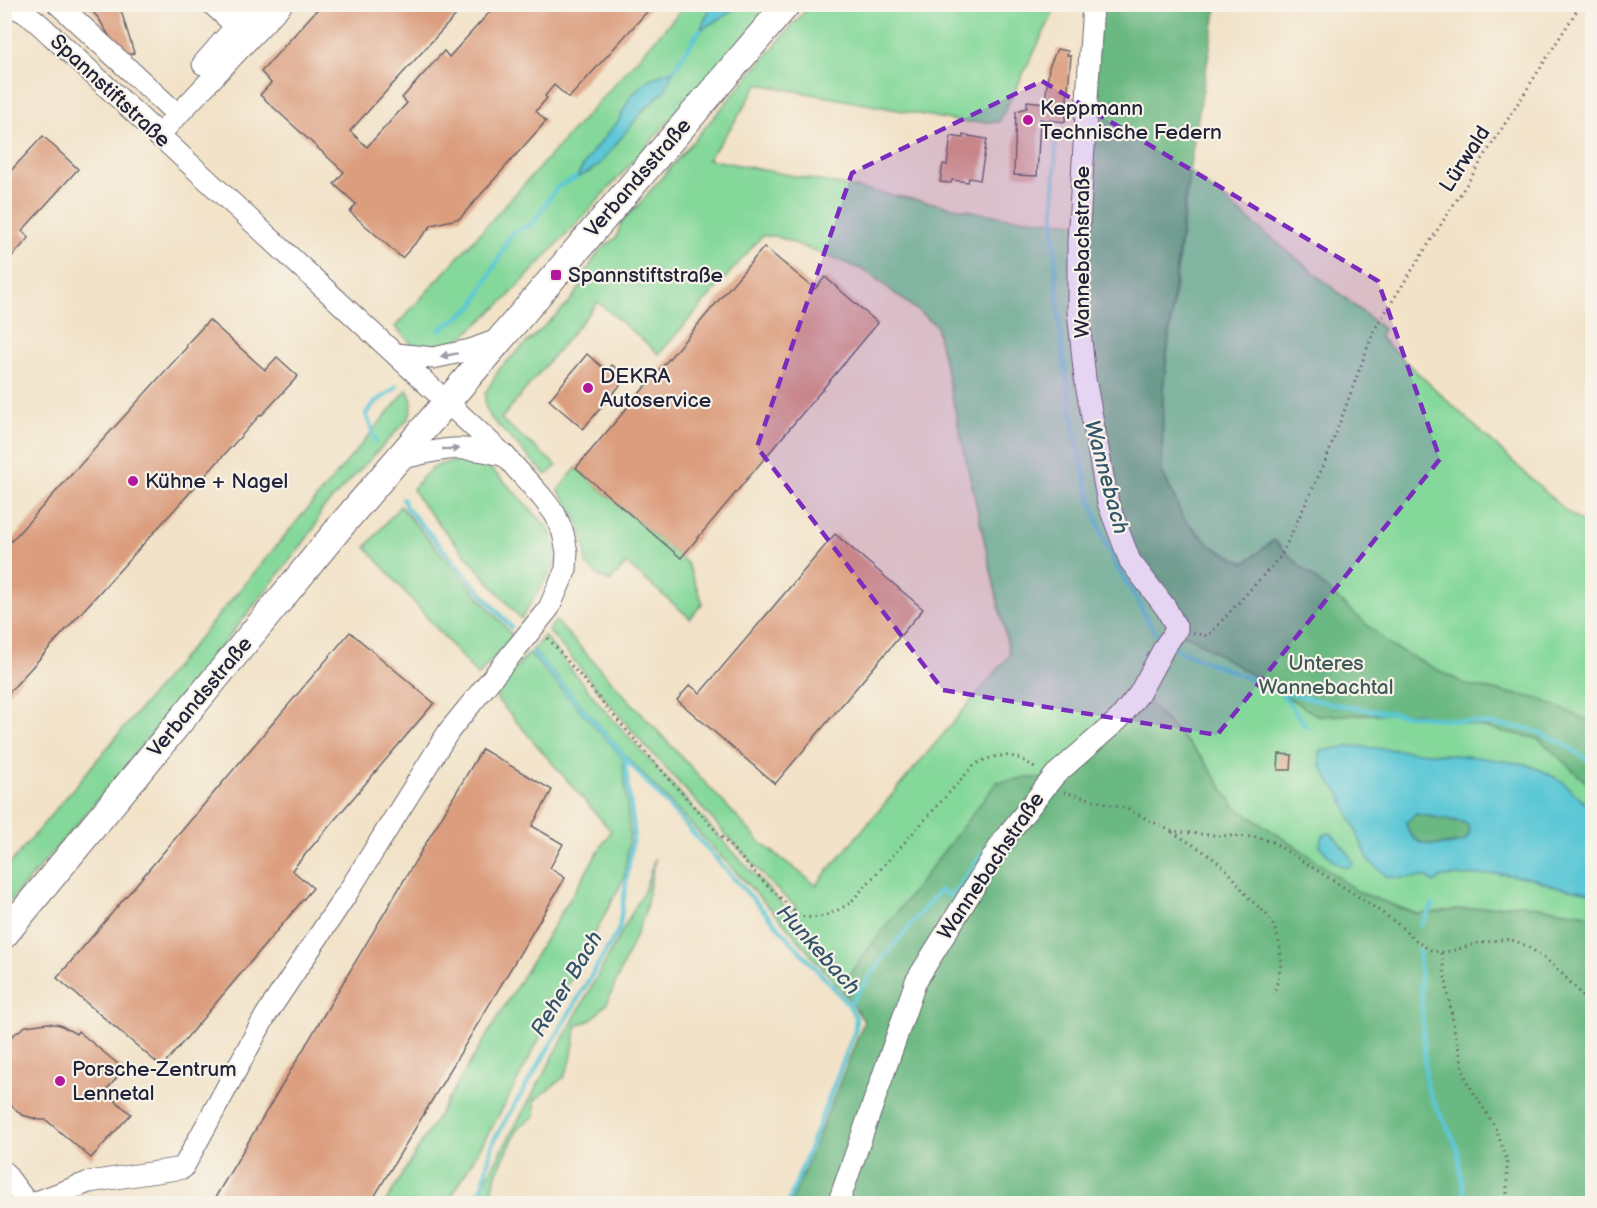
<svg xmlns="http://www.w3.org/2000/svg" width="1597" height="1208" viewBox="0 0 1597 1208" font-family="'Balsamiq Sans',sans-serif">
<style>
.green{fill:#84d89a;stroke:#537d6a;stroke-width:1.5}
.forest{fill:#6bb882;stroke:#466d5e;stroke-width:1.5}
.water{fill:#5cc7d6;stroke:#3f7488;stroke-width:1.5;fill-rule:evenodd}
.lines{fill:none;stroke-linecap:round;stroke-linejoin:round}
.stream{stroke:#5cc7d6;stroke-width:4.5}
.building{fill:#db9d7e}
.minor-casing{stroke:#6b656c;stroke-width:23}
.major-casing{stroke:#6b656c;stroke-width:29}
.path{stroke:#6b656c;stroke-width:3;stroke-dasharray:1.5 4.5;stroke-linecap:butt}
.minor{stroke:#fff;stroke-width:21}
.major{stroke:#fff;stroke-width:27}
.oneway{fill:#9c9ca7}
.marked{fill:#7b2cbf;fill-opacity:0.2;stroke:#7b2cbf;stroke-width:4.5;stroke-dasharray:12 8;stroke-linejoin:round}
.poi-dot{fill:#b5179e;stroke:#f7f3e8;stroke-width:2}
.labels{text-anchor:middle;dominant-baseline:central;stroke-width:4.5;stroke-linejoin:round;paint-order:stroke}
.street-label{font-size:21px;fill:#22223b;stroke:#f7f3e8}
.poi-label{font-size:21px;fill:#22223b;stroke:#f7f3e8;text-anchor:start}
.park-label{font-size:21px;fill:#3f5958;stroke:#f7f3e8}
.water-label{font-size:22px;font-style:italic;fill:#33546a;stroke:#f7f3e8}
</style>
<rect width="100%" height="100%" fill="#f7f3e8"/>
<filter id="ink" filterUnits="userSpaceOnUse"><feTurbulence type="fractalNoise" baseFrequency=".0167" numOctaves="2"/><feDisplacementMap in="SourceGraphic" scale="12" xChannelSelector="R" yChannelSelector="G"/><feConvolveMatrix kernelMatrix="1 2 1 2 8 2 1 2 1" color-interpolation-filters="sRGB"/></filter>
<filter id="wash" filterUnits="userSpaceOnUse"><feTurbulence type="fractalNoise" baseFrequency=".008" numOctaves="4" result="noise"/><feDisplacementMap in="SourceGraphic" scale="24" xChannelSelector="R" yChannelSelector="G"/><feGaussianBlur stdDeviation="1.35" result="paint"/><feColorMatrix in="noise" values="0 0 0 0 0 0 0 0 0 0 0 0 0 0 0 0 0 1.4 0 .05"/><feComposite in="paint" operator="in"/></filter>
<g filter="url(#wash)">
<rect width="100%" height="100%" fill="#f2e2c7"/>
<g class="green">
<polygon points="686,5 773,5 592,207 506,299 459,340 438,346 415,347 395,327"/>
<polygon points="810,5 1053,5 1052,16 999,122 962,122 758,84 734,123 708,159 1003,217 1076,223 1172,626 1136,690 1048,779 1024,778 844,981 847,997 783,922 628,758 533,650 544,636 602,707 736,855 791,913 796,907 772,885 638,738 548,630 556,621 760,842 816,885 1010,655 936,325 866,271 776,236 762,236 659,354 598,302 501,419 557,466 546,475 491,418 485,406 485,394 500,368 567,305 586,280 583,277 599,251 616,238 622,221 640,203"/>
<polygon points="1189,171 1383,329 1379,337 1566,511 1592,530 1592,915 1520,904 1417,914 1358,892 1304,852 1235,807 1203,759 1142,696 1182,632 1295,561 1274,540 1245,563 1211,546 1183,518 1162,471 1163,390"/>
<path d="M407,390c7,11 6,17 1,29l-87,92 -6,16 -14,19 -191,240 -105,121v-37z"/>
<path d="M466,459l20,6 18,16 45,48 6,17v18l-34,55 -100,-116 -8,-14c17,-23 25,-26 53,-30z"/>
<path d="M576,468l111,95 16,40 -13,15 -64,-55 -16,19 -11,-6 -13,-12c0,-30 -10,-50 -28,-74z"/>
<polygon points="400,506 513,636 478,676 366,547"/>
<polygon points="529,653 622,757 630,833 624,878 503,1108 448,1203 385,1203 611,831 497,699 497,689"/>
<polygon points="655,858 645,913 607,1003 591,1020 577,1025 571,1060 564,1077 535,1100 535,1116 519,1127 496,1174 490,1203 473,1203 644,891"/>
</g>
<g class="forest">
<polygon points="1099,5 1217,5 1189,171 1176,272 1163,390 1162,471 1183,518 1211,546 1245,563 1274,540 1295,561 1391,646 1467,685 1540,699 1589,721 1592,731 1592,788 1539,739 1415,713 1318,716 1182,632 1134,559 1111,502 1088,379 1082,241"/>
<polygon points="1142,696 1203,759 1235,807 1304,852 1358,892 1417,914 1520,904 1592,915 1592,1203 791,1204 864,1021 847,997 844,981 997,782 1024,778 1048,779"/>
<path d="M1416,814l47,8 5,2 2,8 -5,9c-22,5 -56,10 -59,-20z"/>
</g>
<g class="water">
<polygon points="712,4 738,5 725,16 700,30"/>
<polygon points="674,69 665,90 642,112 599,165 587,173 576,178 592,152 619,120 630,97 648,80"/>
<path d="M1351,746l125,11 49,7 20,8 18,10 29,28v83l-39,-7 -21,-8 -31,-4 -59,3 -8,6 -7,-6 -26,1 -13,-1 -19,-16 -29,-67 -11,-13 -9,-18v-12zM1416,814l47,8 5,3 2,7 -5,9c-22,6 -56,10 -59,-19z"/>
<path d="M1331,833l18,21 4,10 -3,3c-12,1 -22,-11 -30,-21l1,-8 4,-4z"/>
</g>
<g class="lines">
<g class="stream">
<polyline points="674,69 700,30"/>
<path d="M1056,144c-5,86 0,173 14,258 8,51 19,101 39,149 6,15 16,29 25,43 8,14 16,36 29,46"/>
<polyline points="440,330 473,307 512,233 533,223 557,187 576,178"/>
<path d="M376,441l-10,-27c7,-14 19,-16 31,-28"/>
<polyline points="403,499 406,507 511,627"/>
<polyline points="1173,646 1180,651 1280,691 1323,702 1367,710 1530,729 1561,742 1592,763"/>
<polyline points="1281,692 1306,726"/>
<polyline points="625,758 849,1005 856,1018 855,1031 788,1204"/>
<polyline points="1420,926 1433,905"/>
<path d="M1419,950l7,132c5,22 21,40 29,61 5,11 4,21 6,33 1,12 5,13 3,28"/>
<polyline points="849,1005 884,957 940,890 951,897 987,847"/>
<polyline points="466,1204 469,1198 481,1191 493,1142 619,929 634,831 624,756 532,652"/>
</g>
</g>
<g id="blocks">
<g class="building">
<polygon points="81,4 119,4 134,53 128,55 111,39 99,19 88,6 86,9"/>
<polygon points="322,4 466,4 350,131 367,147 407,103 402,98 444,51 449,57 497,4 654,4 569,98 554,85 545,96 547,98 536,111 546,121 460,218 432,225 402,258 350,212 356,204 334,184 344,172 260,95 271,83 261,72"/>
<polygon points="1057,49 1068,51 1067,55 1071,56 1065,122 1040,119 1037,176 1014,175 1016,111 1027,108 1027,101 1045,103 1049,67"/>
<polygon points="963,135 987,139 980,180 969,178 968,182 952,180 951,183 940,182 943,164 947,165 951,136 963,138"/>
<polygon points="43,136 78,169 22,231 29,238 4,265 4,178"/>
<polygon points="764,247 815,289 825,277 878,323 681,558 576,468"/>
<polygon points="209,320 265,370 277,357 298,376 262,415 261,414 4,698 4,549 187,347 186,345"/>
<polygon points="587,354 607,371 612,365 627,377 583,429 549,400"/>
<polygon points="835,534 923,609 775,784 677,700 690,685 700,693"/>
<polygon points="350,632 434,703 292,870 313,888 162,1067 57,978"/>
<polygon points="482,749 552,790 532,826 563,844 550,868 565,878 370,1204 229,1204 216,1196"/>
<polygon points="1279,754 1292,755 1291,770 1278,770"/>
<polygon points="48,1023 60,1025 76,1034 78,1031 124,1069 105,1092 131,1114 91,1158 46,1120 40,1120 22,1115 4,1099 4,1045 13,1035 26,1026"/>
</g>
</g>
</g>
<g filter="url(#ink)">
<use href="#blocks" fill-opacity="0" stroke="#6b656c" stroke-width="1.5"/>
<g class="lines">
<g class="minor-casing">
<g id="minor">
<polyline points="58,4 178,115"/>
<polyline points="212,4 236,26 255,4"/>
<path d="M4,6c19,0 35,18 48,30l454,421 35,39 14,18 8,19 4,19 -1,17 -17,39 -100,123 -103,164 -80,120 -83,153 -94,14 -58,22"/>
<polyline points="203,64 236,26"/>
<polyline points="158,136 282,4"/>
<polyline points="397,354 433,358 470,350 500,339"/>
<path d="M396,460c44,-11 65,-17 109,-4"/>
<polyline points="4,1172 28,1204"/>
<polyline points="838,1204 916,981 1004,839 1055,775 1119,719 1139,694 1165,646 1177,629 1166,608 1130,561 1108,503 1085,379 1078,311 1078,241 1093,4"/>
</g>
</g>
<g class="major-casing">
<polyline id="major" points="4,935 345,521 787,4"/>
</g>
<g class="path">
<polyline points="1193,633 1208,636 1281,556 1326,460 1374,330 1581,4"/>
<path d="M548,638c59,70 118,139 180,206 19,20 37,40 58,59 4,3 9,9 13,12 17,8 38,-4 51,-12l125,-139c25,-11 40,-13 62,6"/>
<path d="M1064,792l63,17 44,22 40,4 45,2 17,5c38,26 78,48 115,75 13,8 30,28 43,33 16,6 33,-4 49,-7 9,-1 23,-5 31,-3 26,5 70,49 81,71"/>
<path d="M1172,832c21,13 44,25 60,44 6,7 11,15 17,22 6,7 15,12 20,20 15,24 15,50 4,76"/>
<polyline points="1441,953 1455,1033 1466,1080 1495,1127 1507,1160 1507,1204"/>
</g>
<use href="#minor" class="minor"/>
<use href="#major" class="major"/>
</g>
<defs><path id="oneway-solid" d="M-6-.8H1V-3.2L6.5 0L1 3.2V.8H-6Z" transform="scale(1.5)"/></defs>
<g class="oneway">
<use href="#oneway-solid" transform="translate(449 355) rotate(170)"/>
<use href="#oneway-solid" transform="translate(451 449)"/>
</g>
</g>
<path class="marked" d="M1042,81l336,200 62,178 -223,276 -274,-45 -186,-243 95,-274z"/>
<g class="poi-dot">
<circle cx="1028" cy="120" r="6"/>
<rect x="550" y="269" width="12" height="12" rx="3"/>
<circle cx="588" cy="388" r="6"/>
<circle cx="133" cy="481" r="6"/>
<circle cx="60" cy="1081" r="6"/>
</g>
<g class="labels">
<g class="street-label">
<text transform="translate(110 91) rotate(43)">Spannstiftstraße</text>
<text transform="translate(1465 159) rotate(-57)">Lürwald</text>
<text transform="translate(638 178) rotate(-49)">Verbandsstraße</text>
<text transform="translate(1082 252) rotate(-90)">Wannebachstraße</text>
<text transform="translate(200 697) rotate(-50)">Verbandsstraße</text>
<text transform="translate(991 866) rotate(-56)">Wannebachstraße</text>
</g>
<g class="poi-label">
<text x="1040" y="108">Keppmann<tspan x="1040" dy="24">Technische Federn</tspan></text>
<text x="568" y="275">Spannstiftstraße</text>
<text x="600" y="376">DEKRA<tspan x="600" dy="24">Autoservice</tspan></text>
<text x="145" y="481">Kühne + Nagel</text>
<text x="72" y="1069">Porsche-Zentrum<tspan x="72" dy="24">Lennetal</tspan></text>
</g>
<g class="park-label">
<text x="1326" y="663">Unteres<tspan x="1326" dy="24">Wannebachtal</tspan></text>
</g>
<g class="water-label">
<text transform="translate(1106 477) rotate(75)">Wannebach</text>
<text transform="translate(818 950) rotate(48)">Hunkebach</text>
<text transform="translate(567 984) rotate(-59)">Reher Bach</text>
</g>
</g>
<rect width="1597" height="1208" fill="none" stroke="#f7f3e8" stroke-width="24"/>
</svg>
